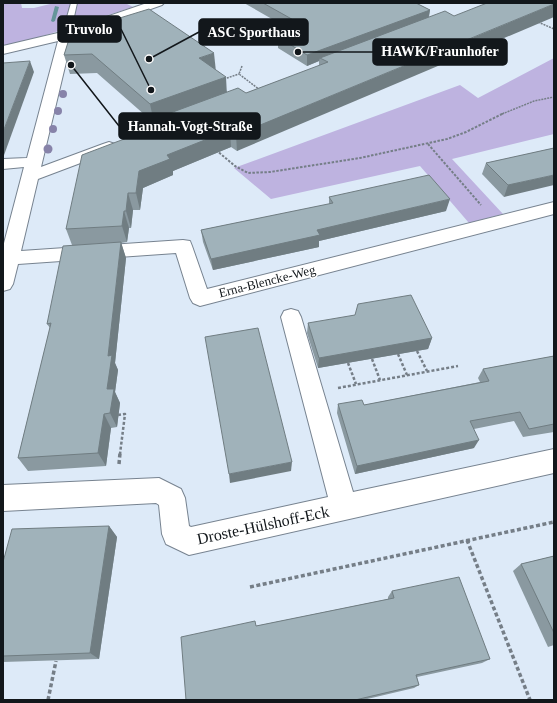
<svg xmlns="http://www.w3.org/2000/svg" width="557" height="703" viewBox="0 0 557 703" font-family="'Times New Roman',serif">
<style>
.green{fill:#beb3e0}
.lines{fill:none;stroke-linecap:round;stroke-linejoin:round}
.stream{fill:#65959a;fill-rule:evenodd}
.service-casing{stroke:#778390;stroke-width:2}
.minor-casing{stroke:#778390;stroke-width:2}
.path-far3{stroke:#757e87;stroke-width:1.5;stroke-dasharray:2 1;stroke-linecap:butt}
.path-far2{stroke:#757e87;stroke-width:2;stroke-dasharray:2.5 1.5;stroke-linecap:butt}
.path-far1{stroke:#757e87;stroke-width:2.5;stroke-dasharray:3 2;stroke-linecap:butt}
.path{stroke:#757e87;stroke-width:3.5;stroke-dasharray:4 2.5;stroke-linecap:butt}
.service{fill:#fff;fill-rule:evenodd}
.minor{fill:#fff;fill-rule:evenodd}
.tree{fill:#8783a9}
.wall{fill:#8a99a0}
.shaded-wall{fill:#707d82}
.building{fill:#a0b2ba;stroke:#707d82}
.labels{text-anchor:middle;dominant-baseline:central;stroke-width:3;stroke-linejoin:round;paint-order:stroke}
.street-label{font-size:13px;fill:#12171b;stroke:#fff}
.near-street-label{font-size:16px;fill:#12171b;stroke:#fff}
.leader{fill:none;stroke:#12171b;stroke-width:1.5}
.callout-dot{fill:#12171b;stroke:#fff;stroke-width:1.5}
.callout{fill:#12171b;stroke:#12171b;stroke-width:1.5}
.callout-label{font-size:14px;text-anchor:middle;font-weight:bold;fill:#fff}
</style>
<rect width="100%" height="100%" fill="#ddeaf8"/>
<g class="green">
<polygon points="3,3 21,3 22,8 34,8 54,3 125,3 133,7 43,36 3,47"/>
<polygon points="554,58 554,134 452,159 503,214 469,223 420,166 271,199 234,168 460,85 478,98"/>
</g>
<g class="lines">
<polygon class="stream" points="55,6 59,7 55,21 53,22 51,21"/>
<g class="service-casing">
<polygon id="service" points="71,3 77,3 70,35 66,37 62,35"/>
</g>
<g class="minor-casing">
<g id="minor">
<polygon points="147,3 164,3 162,5 72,37 41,167 103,144 109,142 115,144 117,147 115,150 38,179 21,251 183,240 190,241 192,246 207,289 554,202 554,214 200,306 193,303 190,298 176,253 18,264 13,284 10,289 3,291 3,247 24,167 3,169 3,159 27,158 58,41 3,54 3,46 62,32"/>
<polygon points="291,309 298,311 301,317 353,492 554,449 554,473 189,555 166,544 162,534 159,505 156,503 3,511 3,485 159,478 181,489 185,498 189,526 191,527 328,497 281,317 284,311"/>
</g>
</g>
<g class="path-far3">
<polyline points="538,22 554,29"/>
<polyline points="242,66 239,74 260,90"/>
<polyline points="224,79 239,74"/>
<polyline points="554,87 554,93"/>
<polyline points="502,114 534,101 554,97"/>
</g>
<g class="path-far2">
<polyline points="428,144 481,205"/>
<polyline points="216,150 235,166 248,173 270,172 360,158 447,139 466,132 504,113"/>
</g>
<g class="path-far1">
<polyline points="417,351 427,371"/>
<polyline points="398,354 407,375"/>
<polyline points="372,359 380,380"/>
<polyline points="348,363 356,384"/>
<polyline points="338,388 458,366"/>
<polyline points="118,415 125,414 120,454"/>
</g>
<g class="path">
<polyline points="119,464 120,453"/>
<polyline points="467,540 530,700"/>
<polyline points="250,587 554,522"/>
<polyline points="48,700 56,661"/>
</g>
<use href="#service" class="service"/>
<use href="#minor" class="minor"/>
</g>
<g class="tree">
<circle cx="63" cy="94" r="4"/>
<circle cx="58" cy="111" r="4"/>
<circle cx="53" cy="129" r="4"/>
<circle cx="48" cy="149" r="4.5"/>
</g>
<g class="wall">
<polygon points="244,3 416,3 430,10 429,17 237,151 231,147 173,171 173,175 143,188 140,210 133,210 131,228 129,228 127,242 121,243 126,258 115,363 118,370 115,392 120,403 117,427 111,428 106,466 28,471 18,458 50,328 47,324 72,245 66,229 163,124 163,120 154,123 97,73 70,74 64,55 71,33 216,70 227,92 246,93 319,66 319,61 307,66 278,48 278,37 293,31"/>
<polygon points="554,148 504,197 482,174 486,163"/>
<polygon points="329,197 446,211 319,241 319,247 213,270 203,242 201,230 329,204"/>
<polygon points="308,323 432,338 428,349 318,368 307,333"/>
<polygon points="554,356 554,432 523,437 514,421 474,429 474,448 355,474 337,413 338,404 364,405 480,382 478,378 483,369"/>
<polygon points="109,526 117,537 99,659 3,662 3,562"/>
<polygon points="554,556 554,645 548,647 513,571 521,564"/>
<polygon points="392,591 490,659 482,663 417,677 419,685 414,688 363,700 186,700 256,626 388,599 388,597"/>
</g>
<g class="shaded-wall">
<polygon points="554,4 554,17 237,151 236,135"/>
<polygon points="430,10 428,20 320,58 319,61 307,66 307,55"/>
<polygon points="214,53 216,72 199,58"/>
<polygon points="30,61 34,72 3,158 3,132"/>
<polygon points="226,77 227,96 162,116 163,120 154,123 150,104"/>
<polygon points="230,130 231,147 173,171 173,175 143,188 140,210 136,193 139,171 167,155"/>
<polygon points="554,175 554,185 504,197 508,185"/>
<polygon points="128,193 133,210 131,228 126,211"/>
<polygon points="450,199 446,211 319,241 319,247 213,270 211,259 317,230"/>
<polygon points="124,211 129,228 127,242 122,226"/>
<polygon points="121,242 126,258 115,363 118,370 115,392 120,403 117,427 110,413 107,389 108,356"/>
<polygon points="432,338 428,349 318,368 319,358"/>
<polygon points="104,414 111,428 106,466 98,453"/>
<polygon points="479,440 474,448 355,474 357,466"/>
<polygon points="292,462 291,471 230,483 229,474"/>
<polygon points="109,526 117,537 99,659 90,653"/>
</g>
<g class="building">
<polygon points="263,3 416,3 430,10 307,55 278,37 306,27"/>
<polygon points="487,3 554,3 554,4 236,135 230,130 167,155 170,159 139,171 136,193 128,193 126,211 124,211 122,226 66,229 82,155 169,122 162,116 238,88 246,93 328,62 320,58 445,11 454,16"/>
<polygon points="149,9 214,53 199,58 226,77 150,104 92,54 64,55 71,33"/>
<polygon points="30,61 3,132 3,63"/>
<polygon points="554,148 554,175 508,185 486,163"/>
<polygon points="429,175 450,199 317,230 320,235 211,259 201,230 333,203 329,197"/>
<polygon points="121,242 108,356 112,355 107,389 114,389 110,413 104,414 98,453 18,458 51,323 47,324 63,246"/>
<polygon points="411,295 432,338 319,358 308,323 355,315 358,304"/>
<polygon points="258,328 292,462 229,474 205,337"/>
<polygon points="554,356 554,424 529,429 520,412 470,421 479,440 357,466 338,404 362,400 364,405 489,381 483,369"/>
<polygon points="109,526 90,653 3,656 3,562 12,529"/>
<polygon points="554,556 554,633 521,564"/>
<polygon points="459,577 490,659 416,675 419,685 355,700 186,700 181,637 255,621 256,626 394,598 392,591"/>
</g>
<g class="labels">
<g class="street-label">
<text transform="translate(267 281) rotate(-14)">Erna-Blencke-Weg</text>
</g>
<g class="near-street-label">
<text transform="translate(263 525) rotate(-12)">Droste-Hülshoff-Eck</text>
</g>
</g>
<path class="leader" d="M151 90L121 29M149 59L199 32M298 52L373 52M71 65L119 126"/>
<g class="callout-dot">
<circle cx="151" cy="90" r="4"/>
<circle cx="149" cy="59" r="4"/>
<circle cx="298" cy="52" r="4"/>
<circle cx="71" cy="65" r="4"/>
</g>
<g class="callout">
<rect x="58" y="16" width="63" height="26" rx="4"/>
<rect x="199" y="19" width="109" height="26" rx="4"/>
<rect x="373" y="39" width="134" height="26" rx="4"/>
<rect x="119" y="113" width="141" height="26" rx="4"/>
</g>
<g class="callout-label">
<text x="89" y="34">Truvolo</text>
<text x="254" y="37">ASC Sporthaus</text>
<text x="440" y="56">HAWK/Fraunhofer</text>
<text x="190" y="131">Hannah-Vogt-Straße</text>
</g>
<rect width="557" height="703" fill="none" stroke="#12171b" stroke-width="8"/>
</svg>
